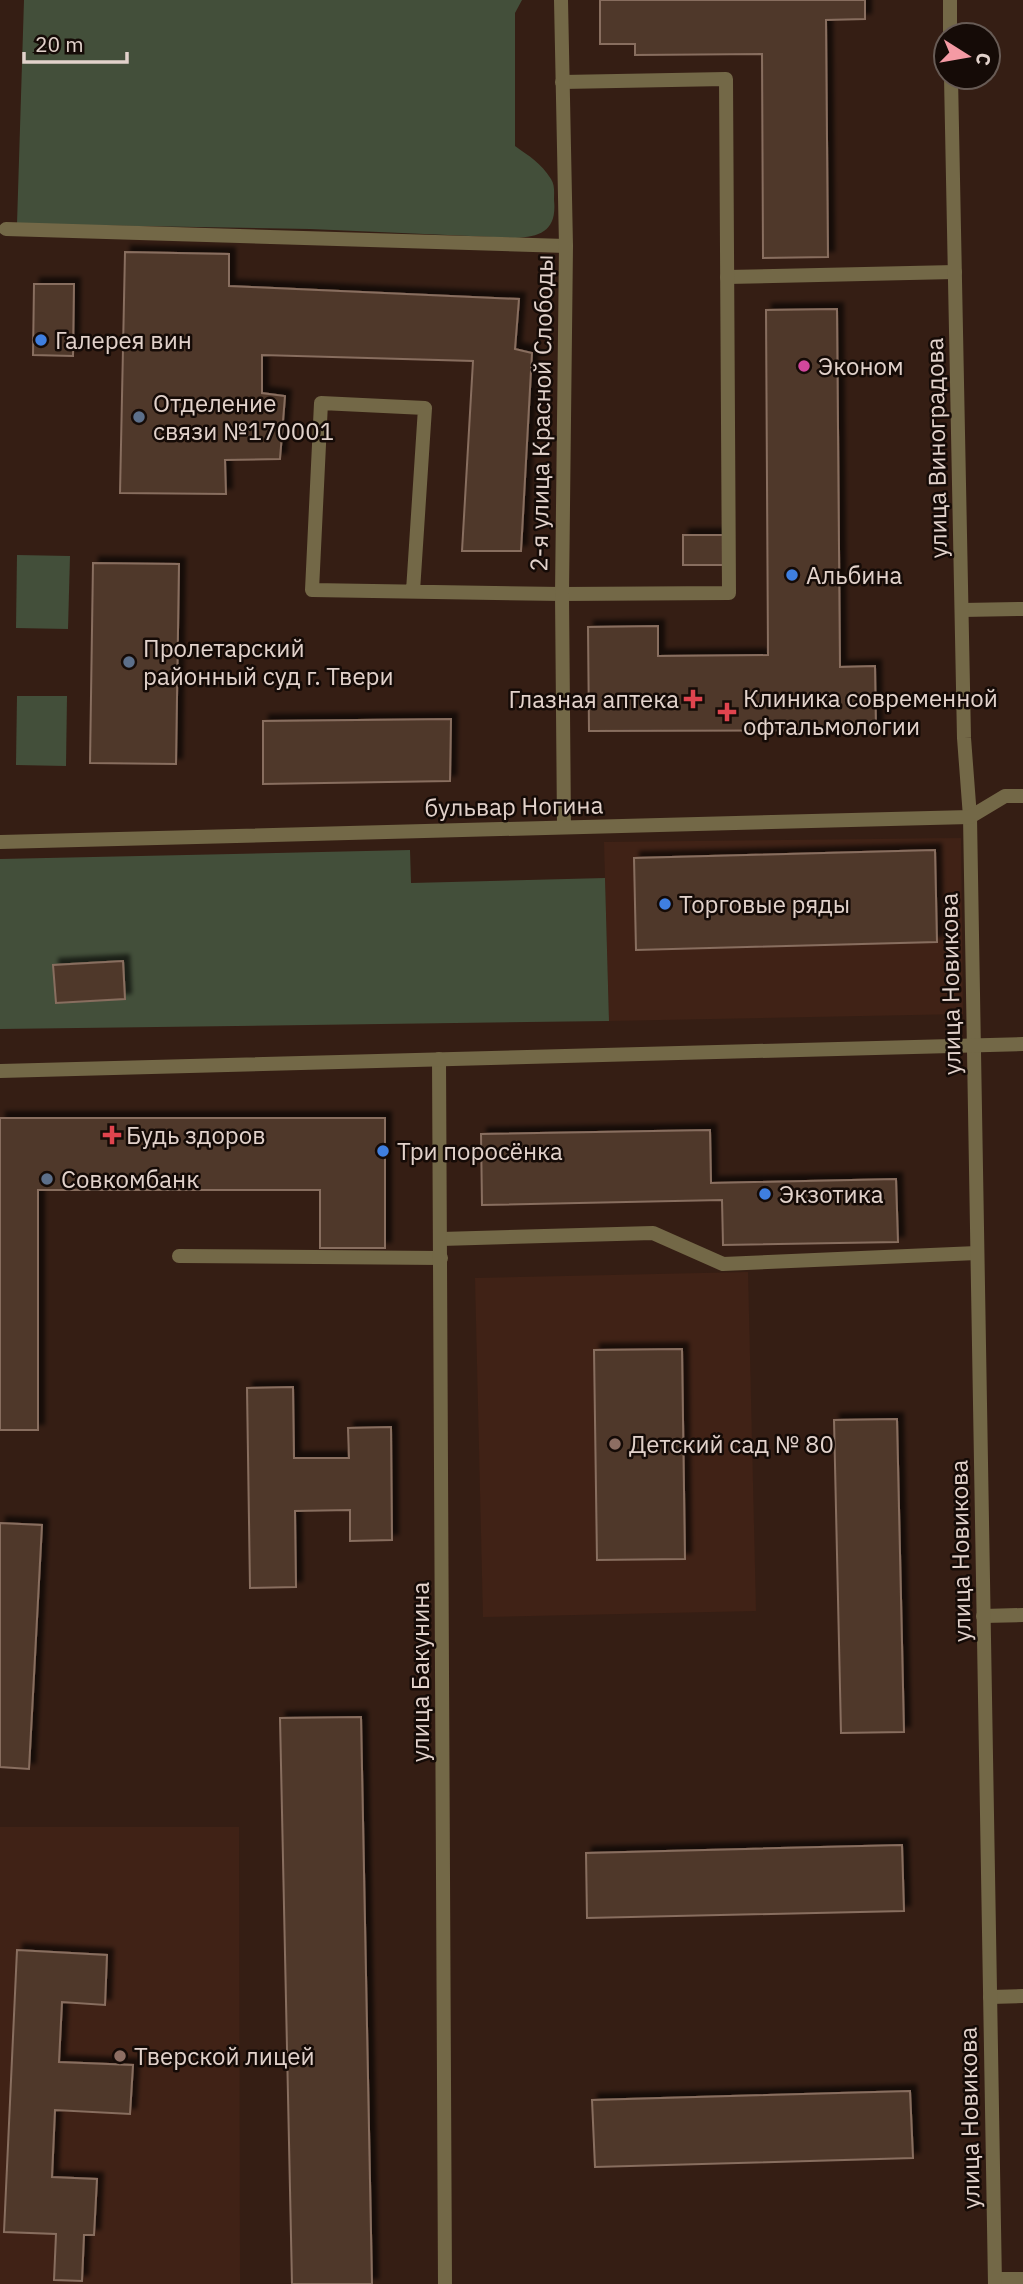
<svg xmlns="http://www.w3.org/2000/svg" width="1023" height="2284" viewBox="0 0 1023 2284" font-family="'IBM Plex Sans',sans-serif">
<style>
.built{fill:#402216}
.green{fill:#434f3a}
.building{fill:#50392b;stroke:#886e5f;stroke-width:2;filter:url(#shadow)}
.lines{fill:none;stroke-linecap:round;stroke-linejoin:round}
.service{stroke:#736847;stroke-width:14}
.minor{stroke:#736847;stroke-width:14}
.tertiary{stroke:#736847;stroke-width:14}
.shop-dot{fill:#3f7fe0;stroke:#150b07;stroke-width:2.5}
.hotel-dot{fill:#d1479c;stroke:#150b07;stroke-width:2.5}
.service-dot{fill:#5c6f8a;stroke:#150b07;stroke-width:2.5}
.health-dot{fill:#e0444e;stroke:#150b07;stroke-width:2.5}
.education-dot{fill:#8d6e63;stroke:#150b07;stroke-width:2.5}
.labels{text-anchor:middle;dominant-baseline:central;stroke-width:5;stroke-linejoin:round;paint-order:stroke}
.poi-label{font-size:24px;fill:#e2d2cb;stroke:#150b07;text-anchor:start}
.street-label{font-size:24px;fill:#e2d2cb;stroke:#150b07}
</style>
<defs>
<filter id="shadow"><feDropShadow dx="6" dy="-6" stdDeviation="2" flood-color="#0009"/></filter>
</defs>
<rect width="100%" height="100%" fill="#351e14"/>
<g class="built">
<polygon points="961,838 963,1014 609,1021 604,842"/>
<polygon points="748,1272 756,1611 483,1617 475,1278"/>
<polygon points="0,1827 239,1827 240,2284 0,2284"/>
</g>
<g class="green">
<path d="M24,0h498l-7,13v133c14,10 26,17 36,33 4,6 3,14 3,21 3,30 -12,37 -39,38l-205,-9 -293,-5z"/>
<polygon points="17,555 70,556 68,629 16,628"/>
<polygon points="17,696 67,696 66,766 16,765"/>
<polygon points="410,850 411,883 605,878 609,1021 0,1029 0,859"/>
</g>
<g class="building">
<polygon points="600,0 865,0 865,19 826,20 828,257 763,258 762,54 635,55 635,44 600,44"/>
<polygon points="125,252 229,254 229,286 519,299 515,349 532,353 521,551 462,551 473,361 262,355 262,393 285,396 280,459 225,460 226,494 120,493"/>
<polygon points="34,284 74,284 73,356 33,355"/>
<polygon points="837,309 840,667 875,666 876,730 589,731 588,627 658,626 658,656 768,655 766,310"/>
<rect x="683" y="535" width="41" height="30"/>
<polygon points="93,563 179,564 176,764 90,763"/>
<polygon points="451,719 450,781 263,784 263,721"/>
<polygon points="935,850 937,942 636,950 634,858"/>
<polygon points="123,961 125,999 56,1003 53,965"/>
<polygon points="0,1118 385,1118 385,1248 320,1248 320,1190 38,1190 38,1430 0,1430"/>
<polygon points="710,1130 711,1183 896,1179 898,1242 723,1245 722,1200 482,1205 481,1134"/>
<polygon points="682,1349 685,1559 597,1560 594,1350"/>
<polygon points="293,1387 294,1458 349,1458 348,1428 391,1427 392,1540 350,1541 350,1510 295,1511 296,1587 250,1588 247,1388"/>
<polygon points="897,1419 904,1732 841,1733 834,1420"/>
<polygon points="0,1523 42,1525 29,1769 0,1767"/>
<polygon points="361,1717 372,2284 292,2284 280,1718"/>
<polygon points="902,1845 904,1911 587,1918 586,1853"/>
<polygon points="17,1950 107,1955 105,2005 62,2002 59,2062 133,2065 130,2114 55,2110 52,2177 97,2179 94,2235 84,2235 82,2281 54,2280 56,2234 4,2232"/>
<polygon points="910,2091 913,2158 595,2167 592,2100"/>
</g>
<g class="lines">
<g class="service">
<polyline points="6,229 566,246"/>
<polyline points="727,277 955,272"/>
<polyline points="413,591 425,408 321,403 312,590 562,594 729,593 726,79 562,82"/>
<polyline points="962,610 1023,609"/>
<polyline points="441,1239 653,1233 723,1264 977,1253"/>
<polyline points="179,1256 441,1258"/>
<polyline points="983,1616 1023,1615"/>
<polyline points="990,1997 1023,1996"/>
<polyline points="995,2279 1023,2279"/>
</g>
<g class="minor">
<polyline points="561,0 566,246 562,594 564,827"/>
<polyline points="950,0 950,35"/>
<polyline points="951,77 964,738 970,817 995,2284"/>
<polyline points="439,1059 445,2284"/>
</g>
<g class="tertiary">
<polyline points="0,842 970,817 1005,796 1023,796"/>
<polyline points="0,1071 1023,1044"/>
</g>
</g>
<g class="shop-dot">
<circle cx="41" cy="340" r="7"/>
<circle cx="792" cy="575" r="7"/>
<circle cx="665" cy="904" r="7"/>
<circle cx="383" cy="1151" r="7"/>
<circle cx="765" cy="1194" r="7"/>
</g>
<circle class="hotel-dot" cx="804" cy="366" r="7"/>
<g class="service-dot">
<circle cx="139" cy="417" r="7"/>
<circle cx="129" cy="662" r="7"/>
<circle cx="47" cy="1179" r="7"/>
</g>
<g class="health-dot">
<path d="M689.5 688.5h7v7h7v7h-7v7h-7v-7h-7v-7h7z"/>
<path d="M723.5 701.5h7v7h7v7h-7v7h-7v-7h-7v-7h7z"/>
<path d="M108.5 1124.5h7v7h7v7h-7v7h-7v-7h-7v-7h7z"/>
</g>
<g class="education-dot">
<circle cx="615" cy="1444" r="7"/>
<circle cx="120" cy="2056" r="7"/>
</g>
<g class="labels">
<g class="poi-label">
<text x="55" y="340">Галерея вин</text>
<text x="818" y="366">Эконом</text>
<text x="153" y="403">Отделение<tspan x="153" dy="28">связи №170001</tspan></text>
<text x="806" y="575">Альбина</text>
<text x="143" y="648">Пролетарский<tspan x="143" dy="28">районный суд г. Твери</tspan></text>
<text x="743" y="698">Клиника современной<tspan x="743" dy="28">офтальмологии</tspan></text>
<text x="679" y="699" text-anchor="end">Глазная аптека</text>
<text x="679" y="904">Торговые ряды</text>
<text x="126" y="1135">Будь здоров</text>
<text x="397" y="1151">Три поросёнка</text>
<text x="61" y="1179">Совкомбанк</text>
<text x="779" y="1194">Экзотика</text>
<text x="629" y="1444">Детский сад № 80</text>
<text x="134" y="2056">Тверской лицей</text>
</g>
<g class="street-label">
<text transform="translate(541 413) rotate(-89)">2-я улица Красной Слободы</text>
<text transform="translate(936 448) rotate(-91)">улица Виноградова</text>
<text transform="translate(514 806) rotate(-1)">бульвар Ногина</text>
<text transform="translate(950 984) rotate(-91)">улица Новикова</text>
<text transform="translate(960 1551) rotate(-91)">улица Новикова</text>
<text transform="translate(420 1672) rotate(-90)">улица Бакунина</text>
<text transform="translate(969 2118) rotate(-91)">улица Новикова</text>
</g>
</g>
<g transform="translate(967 56) rotate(101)"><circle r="33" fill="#150b07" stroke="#675b55" stroke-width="2"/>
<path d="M0-5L12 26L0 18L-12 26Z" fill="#f49aa4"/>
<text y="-10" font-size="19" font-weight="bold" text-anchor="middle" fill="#e2d2cb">С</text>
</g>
<path d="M24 52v10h103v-10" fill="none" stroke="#e2d2cb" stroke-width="3.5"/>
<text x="35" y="52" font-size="21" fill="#e2d2cb" stroke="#150b07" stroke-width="5" paint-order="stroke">20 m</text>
</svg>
